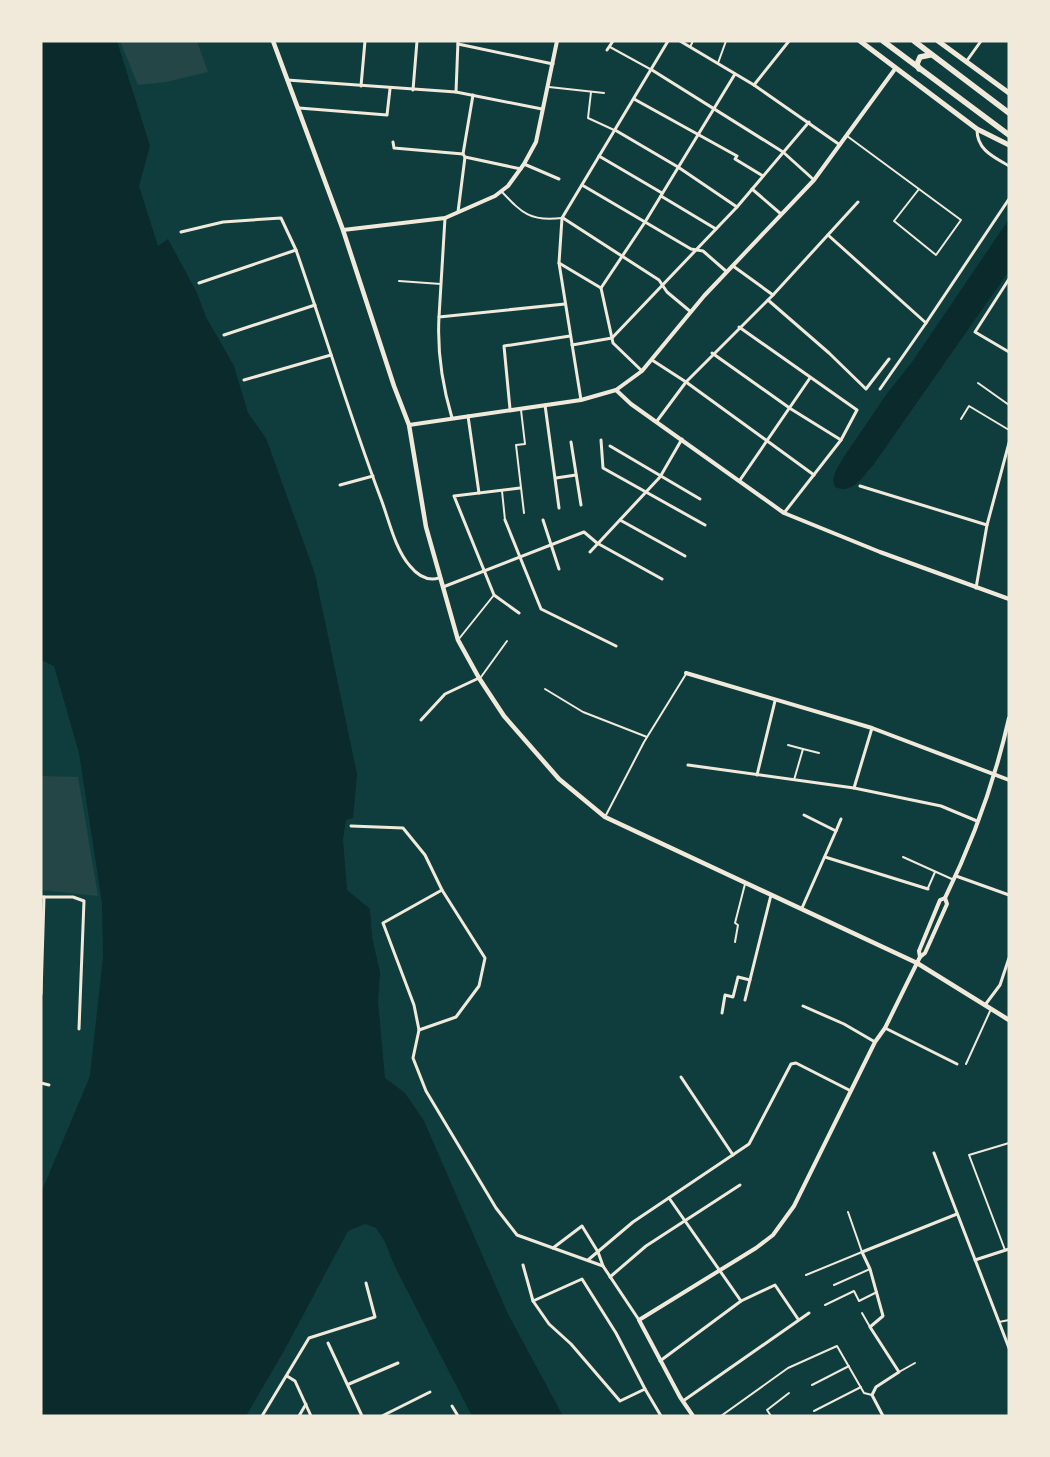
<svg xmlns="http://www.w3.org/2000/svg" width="1050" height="1457" viewBox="0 0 1050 1457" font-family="'Open Sans',sans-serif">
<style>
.green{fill:#244646}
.water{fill:#0a2a2b}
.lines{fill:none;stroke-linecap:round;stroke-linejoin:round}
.service{stroke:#f1e9da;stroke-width:2}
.minor{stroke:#f1e9da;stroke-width:3}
.tertiary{stroke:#f1e9da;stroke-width:4}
.secondary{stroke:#f1e9da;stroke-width:4.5}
.primary{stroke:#f1e9da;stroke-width:5}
.trunk{stroke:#f1e9da;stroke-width:5.5}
</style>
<rect width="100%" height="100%" fill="#0f3d3e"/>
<g class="green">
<polygon points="120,41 197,41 208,72 166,82 138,85"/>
<polygon points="41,776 78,777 98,896 41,890"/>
</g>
<g class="water">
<polygon points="41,41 117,41 150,146 139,186 158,246 168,239 197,293 206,317 234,366 248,413 266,438 315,574 357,774 353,818 346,820 343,839 347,890 370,909 372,937 380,973 378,1002 385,1078 405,1093 424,1121 508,1314 563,1416 472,1416 396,1269 384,1240 376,1228 365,1224 348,1231 285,1349 246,1416 41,1416 41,1193 90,1076 103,957 102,903 79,753 54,666 41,660"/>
<path d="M1009,219v52l-135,193c-11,12 -21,31 -39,23l-2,-6 2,-9 8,-14 45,-66 24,-30z"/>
</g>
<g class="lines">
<g class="service">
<polyline points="610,47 650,69"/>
<polyline points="690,47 693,41"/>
<polyline points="718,63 726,41"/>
<polyline points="549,87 604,93"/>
<polyline points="591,92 588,118 614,130"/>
<polyline points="847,136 961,220 936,255 894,221 919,189"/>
<path d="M501,191c21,22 29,31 61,27"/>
<polyline points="399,281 441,284"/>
<polyline points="978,383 1009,405"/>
<polyline points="521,410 525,444 516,445 524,513"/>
<polyline points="961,419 969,406 1009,430"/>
<polyline points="502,491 505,520"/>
<polyline points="458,640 494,595"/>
<polyline points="481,677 507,641"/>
<polyline points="545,689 583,712 647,737"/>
<polyline points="788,745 803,749"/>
<polyline points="794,780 803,749 819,753"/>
<polyline points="605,817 644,742 686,674"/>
<polyline points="903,857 954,880"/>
<polyline points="928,888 935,872"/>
<polyline points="735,942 738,925 735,923 745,884"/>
<polyline points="966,1064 991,1009"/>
<polyline points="1005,1250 969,1155 1009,1143"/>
<polyline points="806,1275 862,1252 848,1212"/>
<polyline points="834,1285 870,1269"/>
<polyline points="825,1305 854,1291 859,1301 877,1292"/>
<polyline points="862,1313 870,1327"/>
<polyline points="999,1322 1009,1320"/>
<polyline points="899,1372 915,1363"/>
<polyline points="812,1385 849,1366"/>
<polyline points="814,1411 861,1387"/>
<polyline points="721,1416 788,1368 837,1346 864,1393 872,1395"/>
<polyline points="771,1416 767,1410 789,1393"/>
</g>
<g class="minor">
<polyline points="680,41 754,85 840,145"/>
<polyline points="458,44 553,64"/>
<polyline points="607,50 613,41"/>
<polyline points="966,62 981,41"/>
<polyline points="652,70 783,152 814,180"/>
<polyline points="287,80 456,92 542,109"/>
<polyline points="754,85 789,41"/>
<polyline points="361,86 365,41"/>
<polyline points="413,90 417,41"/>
<polyline points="456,92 458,41"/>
<polyline points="634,99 737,156 735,159 763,176"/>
<polyline points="299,108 387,115 390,89"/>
<polyline points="615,130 678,167 737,207"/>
<path d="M977,130c0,20 17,27 32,36"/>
<polyline points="393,142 394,148 463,154 465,157 521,169"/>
<polyline points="463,154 473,95"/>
<polyline points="599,156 662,193"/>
<polyline points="524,164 559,179"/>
<polyline points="582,185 691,249 703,251 727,272"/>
<polyline points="752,189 781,214"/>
<polyline points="661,196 716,229"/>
<polyline points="458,212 465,157"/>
<polyline points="563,218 659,280 667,292 691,312"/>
<path d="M181,232l42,-10 58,-4 15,32c29,83 54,167 85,249 8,21 14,50 29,67 8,10 18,15 29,12"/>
<polyline points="828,235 926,323 1009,199"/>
<polyline points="559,263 601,288 613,343 642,371"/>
<polyline points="733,266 773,295 768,300 829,353 866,389 889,359"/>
<polyline points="1009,279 975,332 1009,352"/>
<polyline points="199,283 296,250"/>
<polyline points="601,288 645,222 735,74"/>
<polyline points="773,295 858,202"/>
<polyline points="439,317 445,218"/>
<polyline points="739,327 857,410 841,440 784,513"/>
<polyline points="224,335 315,305"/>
<polyline points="572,345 612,338 737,207 809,122"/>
<polyline points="712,353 791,409 841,440"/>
<polyline points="652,360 686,382 814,475"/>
<polyline points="244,380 331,355"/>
<polyline points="880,389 926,323"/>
<polyline points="581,400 559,263 562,218 668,41"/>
<polyline points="545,405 559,508"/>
<polyline points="510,409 504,346 570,336"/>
<polyline points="468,416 479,493"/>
<path d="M452,418c-10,-34 -15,-66 -13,-101l126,-13"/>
<polyline points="657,421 686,382 768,300"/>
<polyline points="601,440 603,468 705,525"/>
<polyline points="571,442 581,505"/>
<polyline points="610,446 700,499"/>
<polyline points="556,478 576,475"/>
<polyline points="740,480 810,378"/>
<polyline points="340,485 373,476"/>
<polyline points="860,486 987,525"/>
<polyline points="505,520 541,609 616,646"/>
<polyline points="543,520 559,569"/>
<polyline points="620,520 685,556"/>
<polyline points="590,552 660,477 682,439"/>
<polyline points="443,587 584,532 597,543 662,579"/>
<polyline points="976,588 987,525 1009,443"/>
<polyline points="519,613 494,595 454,496 520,488"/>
<polyline points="421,720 445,694 479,678"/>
<polyline points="688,765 854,788 941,806 977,821"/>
<polyline points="757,775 775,701"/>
<polyline points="854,788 872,728"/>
<polyline points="351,826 403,828 425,855 442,890 383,923 414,1005 419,1030 413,1058 426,1091 496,1208 517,1235 603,1266 639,1320"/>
<polyline points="836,831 841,819"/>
<polyline points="825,857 928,889"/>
<polyline points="956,876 1009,895"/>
<polyline points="41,897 73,897 84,901 79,1029"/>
<polyline points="802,908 836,831 804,815"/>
<polyline points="41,994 44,897"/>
<polyline points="745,1000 771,895"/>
<polyline points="985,1005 1000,985 1009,958"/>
<polyline points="803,1006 844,1024 875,1042"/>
<polyline points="722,1013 725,995 733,997 738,977 750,980"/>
<polyline points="885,1028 957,1064"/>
<polyline points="419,1030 456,1017 479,986 485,958 442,890"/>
<polyline points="681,1077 733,1155"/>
<polyline points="41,1083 49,1085"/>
<polyline points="934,1153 1009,1348"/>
<polyline points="669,1198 741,1301"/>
<polyline points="553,1248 582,1226 598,1252 603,1266"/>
<polyline points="588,1260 633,1222 749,1144 791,1064 796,1063 851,1091"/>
<polyline points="975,1260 1009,1249"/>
<polyline points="523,1265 533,1301 549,1324 571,1344 620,1401 645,1389 661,1416"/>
<polyline points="610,1277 646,1246 740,1185"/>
<polyline points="533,1301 582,1279 616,1333 645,1389"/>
<polyline points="328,1343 362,1416"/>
<polyline points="660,1361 741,1301 775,1285 798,1319"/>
<polyline points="287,1376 295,1381 311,1416"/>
<polyline points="349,1384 398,1363"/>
<polyline points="683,1401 809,1313"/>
<polyline points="452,1406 458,1416"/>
<polyline points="262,1416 309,1338 375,1317 366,1283"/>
<polyline points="299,1416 306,1404"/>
<polyline points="382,1416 430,1392"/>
<polyline points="883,1416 872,1395 876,1387 899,1372 870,1327 883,1316 870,1269 862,1252 957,1214"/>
</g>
<g class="tertiary">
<polyline points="343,230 445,218 495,196 508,186 524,164 536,142 557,41"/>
<polyline points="616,390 631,404 784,513 880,552 1009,599"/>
<polyline points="409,425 581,400 616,390 642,371 704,296 814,180 895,69"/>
<polyline points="686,673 872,728 1009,780"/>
<polyline points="920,957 925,953 947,904 945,898"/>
<path d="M693,1416l-13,-19 -41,-77 117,-72 17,-13 21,-29 81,-164 10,-14 32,-65 3,-6 -1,-6 21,-51 5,-2c28,-57 50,-118 64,-180"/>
</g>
<polyline class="secondary" points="273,41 343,230 394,386 409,425 426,527 458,640 479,678 504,716 559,779 605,817 917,963 1009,1020"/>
<g class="primary">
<polyline points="860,41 977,129 1009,145"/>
<polyline points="938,41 1009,93"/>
</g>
<g class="trunk">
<polyline points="883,41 1009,135"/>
<polyline points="914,41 1009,113"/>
<polyline points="919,69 917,64 920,57 930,55"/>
</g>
</g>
<rect width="1050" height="1457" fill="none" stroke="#f1e9da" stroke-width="85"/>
</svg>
